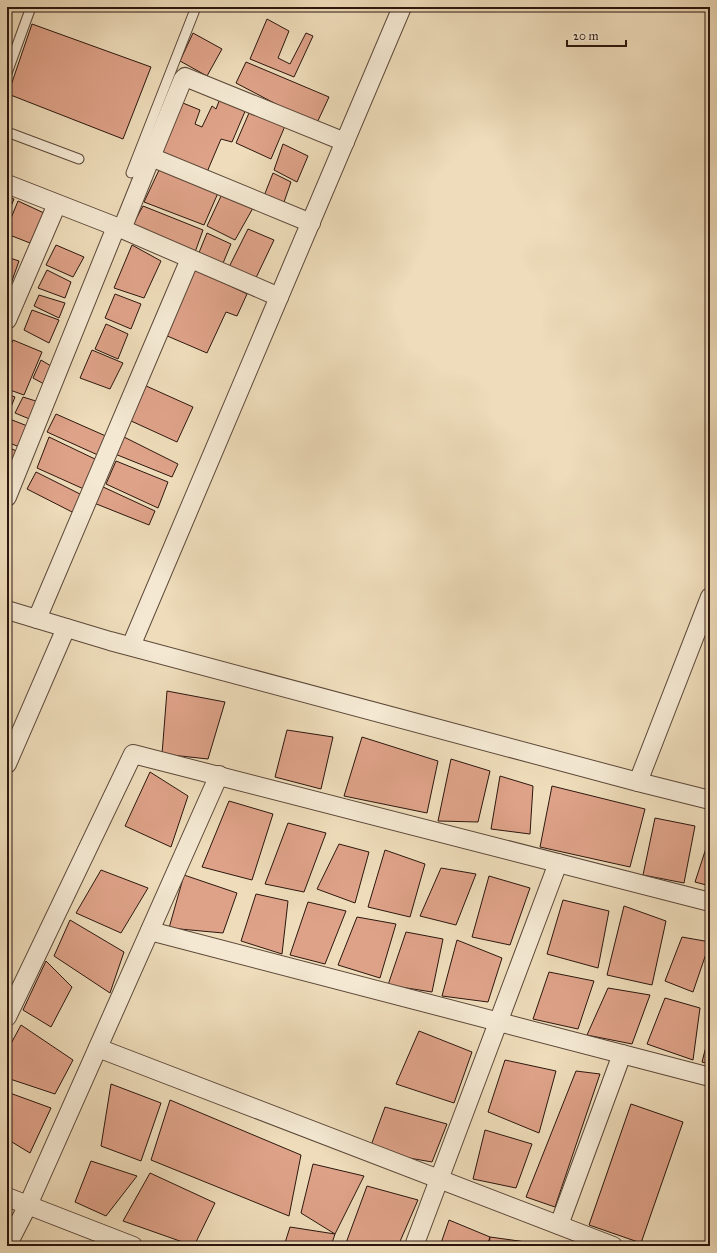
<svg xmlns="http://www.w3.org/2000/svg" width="717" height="1253" viewBox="0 0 717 1253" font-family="'IM FELL Great Primer',serif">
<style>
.building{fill:#dea288;stroke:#2c170e}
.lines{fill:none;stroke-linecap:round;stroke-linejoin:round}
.lane-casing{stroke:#5c4839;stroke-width:11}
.street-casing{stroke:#5c4839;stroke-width:20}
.lane{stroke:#f4e8d2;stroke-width:9}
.street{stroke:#f4e8d2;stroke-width:18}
</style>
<rect width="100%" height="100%" fill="#eedcba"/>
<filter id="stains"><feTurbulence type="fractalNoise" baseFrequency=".005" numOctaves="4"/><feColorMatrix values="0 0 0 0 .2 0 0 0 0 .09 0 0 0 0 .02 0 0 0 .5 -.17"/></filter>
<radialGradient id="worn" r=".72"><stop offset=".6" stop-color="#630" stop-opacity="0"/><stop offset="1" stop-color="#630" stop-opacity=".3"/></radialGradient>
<g class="building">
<polygon points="267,19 289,31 278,58 290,64 306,33 313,36 294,77 250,59"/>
<polygon points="32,24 151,67 123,139 8,94"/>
<polygon points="193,33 222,49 207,76 180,61"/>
<polygon points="246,62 329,97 316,125 236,83"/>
<polygon points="221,96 246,109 232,142 221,139 207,172 158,154 178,101 200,110 195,124 202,127 212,106 216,109"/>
<polygon points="249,113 285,126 271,159 236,143"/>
<polygon points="283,144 308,156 297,182 274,170"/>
<polygon points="160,168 218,193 204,225 144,202"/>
<polygon points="273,173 291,182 283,205 264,196"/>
<polygon points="222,194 253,208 235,240 207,226"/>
<polygon points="7,197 14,199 7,216"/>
<polygon points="18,201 44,213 30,243 7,234 7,228"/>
<polygon points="143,206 203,230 194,255 131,228"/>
<polygon points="248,229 274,240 254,282 228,269"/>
<polygon points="207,233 231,244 221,268 198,255"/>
<polygon points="56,245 84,257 73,277 46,265"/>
<polygon points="132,245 161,261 144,298 114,288"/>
<polygon points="7,257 19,261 8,292 7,292"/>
<polygon points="194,268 247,294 237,316 226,312 207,353 165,335"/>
<polygon points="47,270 71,282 65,298 38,288"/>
<polygon points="115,294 141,304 131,329 105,318"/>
<polygon points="39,295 65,303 59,318 34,306"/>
<polygon points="32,310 59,320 49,343 24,330"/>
<polygon points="106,324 128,334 118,359 95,349"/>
<polygon points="13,340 42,352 24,395 7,389 7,354"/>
<polygon points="92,350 123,363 110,389 80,378"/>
<polygon points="41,360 51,366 44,384 33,378"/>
<polygon points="144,385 193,407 177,442 129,420"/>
<polygon points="7,394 15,397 9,412 7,411"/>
<polygon points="23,397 39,402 32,420 15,413"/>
<polygon points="56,414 108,437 100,456 47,432"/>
<polygon points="7,418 30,427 22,448 7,442"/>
<polygon points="122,436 178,464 172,477 115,454"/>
<polygon points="49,437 97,460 86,490 37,468"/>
<polygon points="7,447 19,452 7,476"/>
<polygon points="116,461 168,482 158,508 106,484"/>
<polygon points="36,472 84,496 76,514 27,489"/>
<polygon points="101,486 155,511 149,525 94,503"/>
<polygon points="167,691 225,702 208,759 162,754"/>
<polygon points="287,730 333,737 321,789 275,777"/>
<polygon points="362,737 438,761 427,813 344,796"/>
<polygon points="451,759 490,771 478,822 438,821"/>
<polygon points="150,772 188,796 171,847 125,826"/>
<polygon points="500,776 533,786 530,834 491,829"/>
<polygon points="552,786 645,809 630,867 540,847"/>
<polygon points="229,801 273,814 252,880 202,867"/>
<polygon points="655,818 695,826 684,883 643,875"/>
<polygon points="288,823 326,833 304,892 265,884"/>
<polygon points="710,836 710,886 695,882"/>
<polygon points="339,844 369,852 355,903 317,889"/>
<polygon points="385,850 425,864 410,917 368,907"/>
<polygon points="441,868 476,874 456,925 420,916"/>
<polygon points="101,870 148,888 121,933 76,913"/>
<polygon points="184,875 237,893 223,933 169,928"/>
<polygon points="489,876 530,888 510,945 472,937"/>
<polygon points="256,894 288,901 282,954 241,941"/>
<polygon points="563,900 609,911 598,968 547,954"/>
<polygon points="308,902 346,911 325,964 290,955"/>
<polygon points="624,906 666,921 652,985 607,975"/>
<polygon points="357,917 396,924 380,978 338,965"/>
<polygon points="70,920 124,952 110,993 54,956"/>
<polygon points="406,932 443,939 432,992 388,985"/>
<polygon points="682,937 710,942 693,992 665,981"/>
<polygon points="457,940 502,958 488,1002 442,996"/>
<polygon points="46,961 72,987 51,1027 23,1010"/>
<polygon points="549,972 594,981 578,1029 533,1019"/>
<polygon points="608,988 650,995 632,1044 587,1035"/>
<polygon points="665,998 700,1008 693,1060 647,1044"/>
<polygon points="21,1025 73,1060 55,1094 7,1078 7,1051"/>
<polygon points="419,1031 472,1052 454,1103 396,1084"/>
<polygon points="710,1031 710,1064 702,1062"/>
<polygon points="505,1060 556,1071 539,1133 488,1112"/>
<polygon points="576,1071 600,1074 555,1207 526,1197"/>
<polygon points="111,1084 161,1103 141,1161 101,1146"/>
<polygon points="7,1092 51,1108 30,1153 7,1139"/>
<polygon points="170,1100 301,1155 289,1216 151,1160"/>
<polygon points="631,1104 683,1122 641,1243 589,1225"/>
<polygon points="385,1107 447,1124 432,1162 369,1151"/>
<polygon points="485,1130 532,1144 516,1188 473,1179"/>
<polygon points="91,1161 137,1176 106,1216 75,1202"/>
<polygon points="313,1164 364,1176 335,1234 301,1213"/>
<polygon points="150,1173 215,1203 194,1246 123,1221"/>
<polygon points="367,1186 418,1200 398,1246 355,1246 346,1243"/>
<polygon points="449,1220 490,1237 487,1246 440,1246"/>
<polygon points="290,1227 335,1234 331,1246 284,1246"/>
<polygon points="490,1237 548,1245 489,1246"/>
</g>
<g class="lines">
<g class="lane-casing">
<g id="lane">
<polyline points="7,73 31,7"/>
<polyline points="7,132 79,159"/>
<polyline points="131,173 196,7"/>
</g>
</g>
<g class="street-casing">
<g id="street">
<polyline points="151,157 183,79 185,77 345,142"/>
<polyline points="7,184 122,229 279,297"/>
<polyline points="122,229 151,157 311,223"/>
<polyline points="7,320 57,204"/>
<polyline points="7,497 116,227"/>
<polyline points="7,610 110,641 638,782 710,800"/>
<polyline points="37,619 190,259"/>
<polyline points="131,646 402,7"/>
<polyline points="7,764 66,628"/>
<polyline points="638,782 710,597"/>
<polyline points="150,931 710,1077"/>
<polyline points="7,1017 133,754 710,902"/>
<polyline points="98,1048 613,1246"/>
<polyline points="7,1197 133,1246"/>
<polyline points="559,1225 622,1054"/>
<polyline points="7,1246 28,1205 219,775"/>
<polyline points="414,1246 558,863"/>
</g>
</g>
<use href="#lane" class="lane"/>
<use href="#street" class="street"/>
</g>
<rect width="717" height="1253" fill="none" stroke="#eedcba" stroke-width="24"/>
<rect x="8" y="8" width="701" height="1237" fill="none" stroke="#2c170e" stroke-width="2"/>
<rect x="12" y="12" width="693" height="1229" fill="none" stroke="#2c170e"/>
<path d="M567 40v6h59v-6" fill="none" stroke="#2c170e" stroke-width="2"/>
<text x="573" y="40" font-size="12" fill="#2c170e" stroke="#f4e8d2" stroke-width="3" paint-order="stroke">20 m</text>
<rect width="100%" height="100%" filter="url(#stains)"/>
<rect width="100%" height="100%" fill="url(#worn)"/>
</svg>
